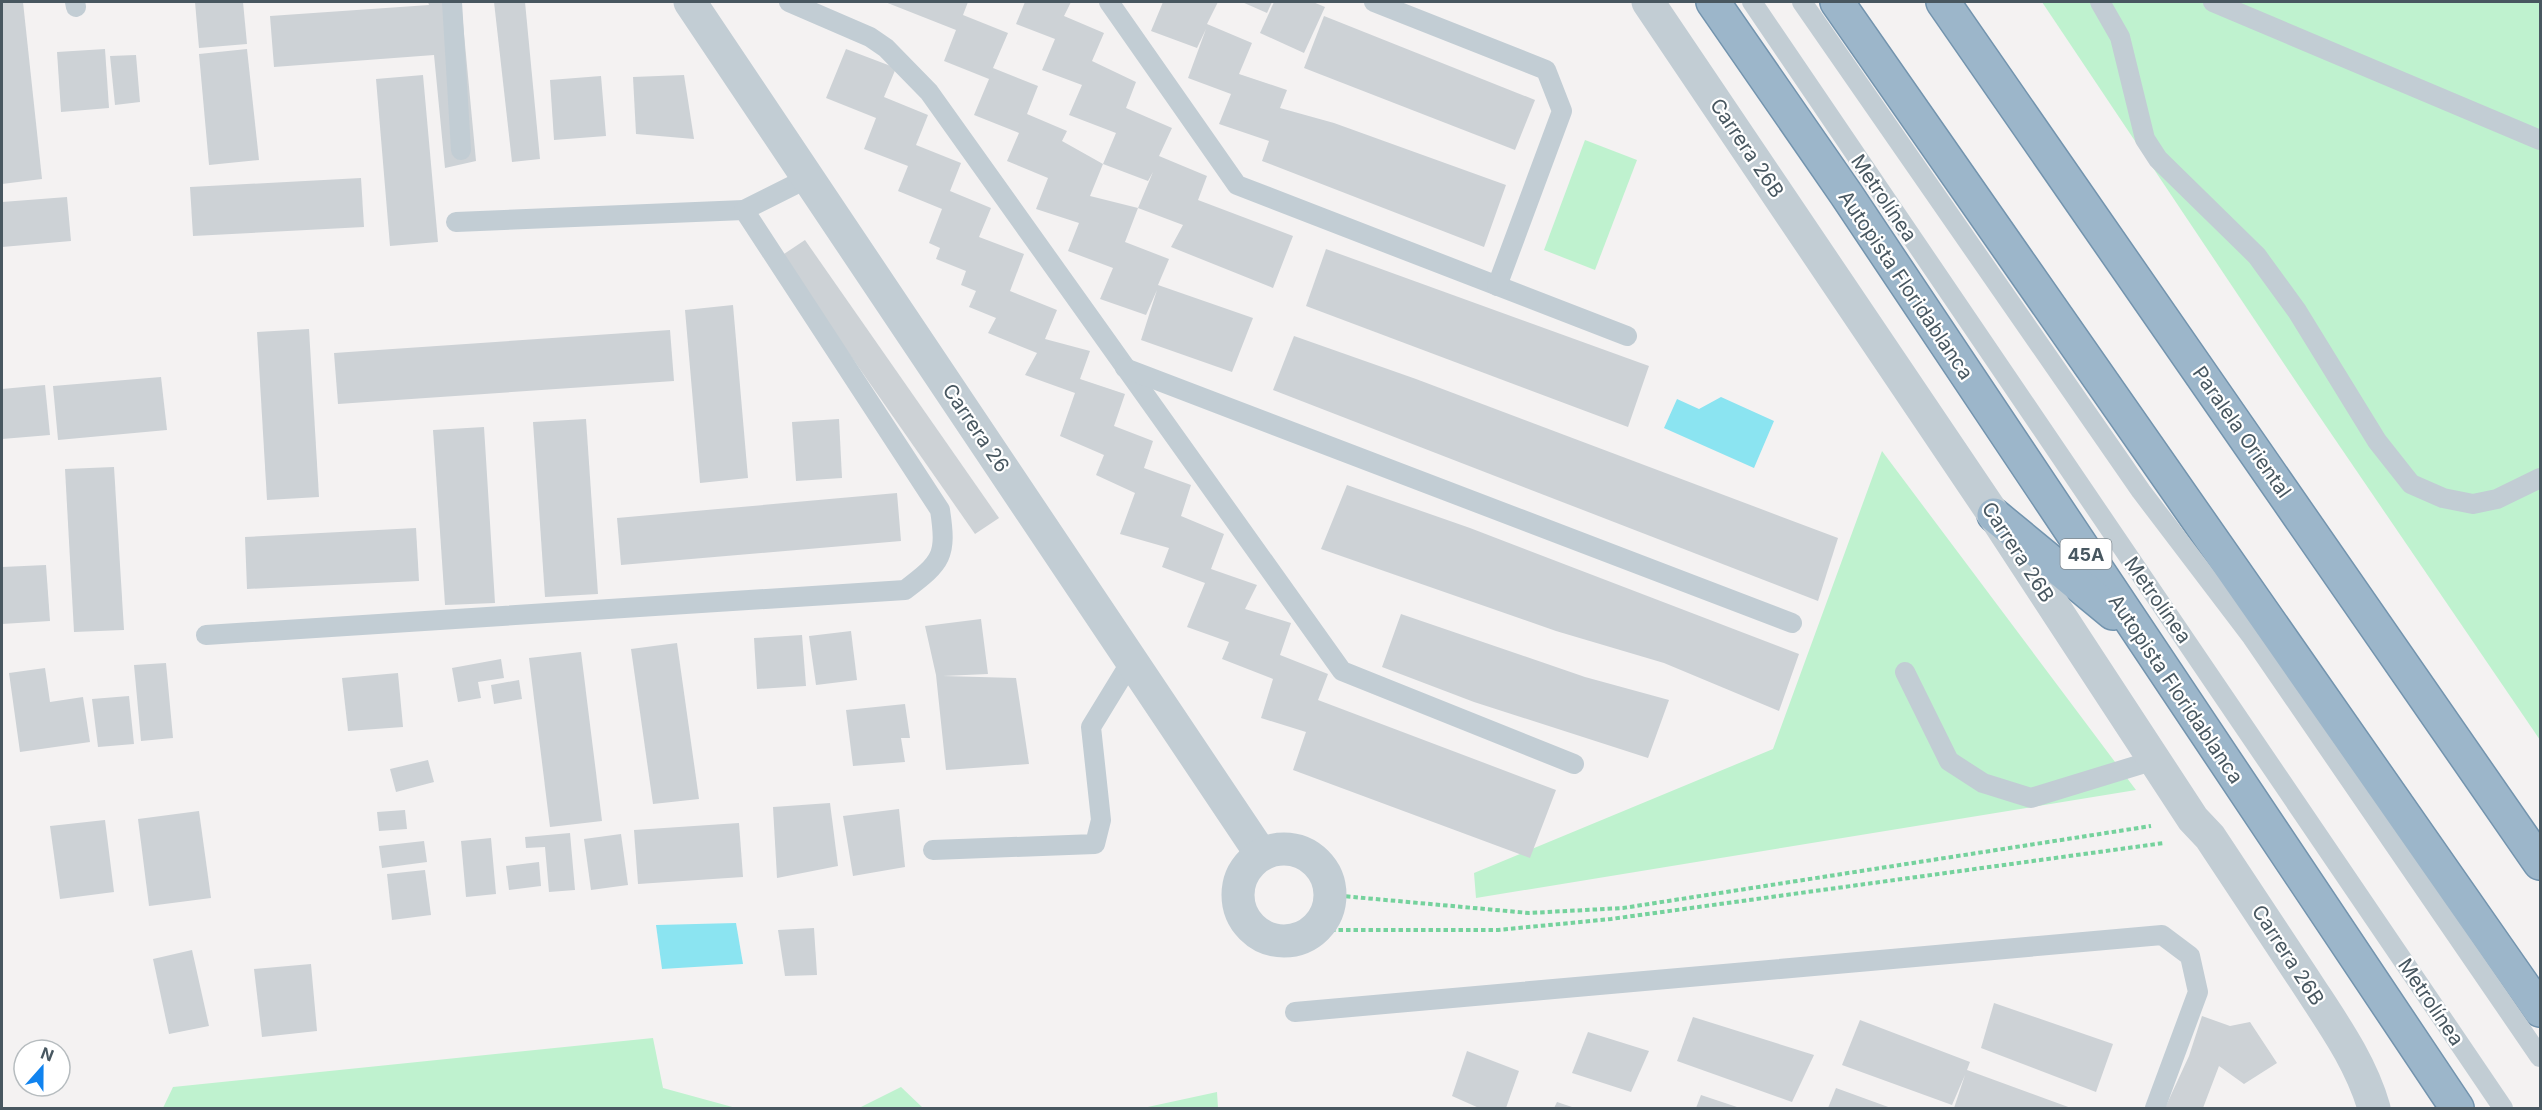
<svg xmlns="http://www.w3.org/2000/svg" width="2542" height="1110" viewBox="0 0 2542 1110" font-family="Inter,sans-serif">
<style>
.green{fill:#bff2cf}
.water{fill:#8be4f1}
.building{fill:#cdd2d6;fill-rule:evenodd}
.lines{fill:none;stroke-linecap:round;stroke-linejoin:round}
.trunk-casing{stroke:#7394ae;stroke-width:36}
.path{stroke:#75d29d;stroke-width:4;stroke-dasharray:4.5 3;stroke-linecap:butt}
.service{stroke:#c2cdd4;stroke-width:20}
.minor{stroke:#c2cdd4;stroke-width:33}
.tertiary{stroke:#c2cdd4;stroke-width:33}
.trunk{stroke:#9cb6ca;stroke-width:33}
.labels{text-anchor:middle;dominant-baseline:central;stroke-width:4.5;stroke-linejoin:round;paint-order:stroke}
.shield{fill:#fff;stroke:#7f8990;stroke-width:1.5}
.shield-label{font-size:18px;font-weight:bold;fill:#485760}
.street-label{font-size:20px;fill:#485760;stroke:#fff}
</style>
<rect width="100%" height="100%" fill="#f4f2f2"/>
<g class="green">
<polygon points="2042,2 2540,2 2540,740 2313,407"/>
<polygon points="1585,140 1637,160 1595,270 1544,250"/>
<polygon points="1882,451 2136,790 1476,898 1474,873 1773,749"/>
<polygon points="653,1038 663,1088 736,1108 163,1108 173,1087"/>
<polygon points="901,1087 923,1108 859,1108"/>
<polygon points="1217,1092 1218,1108 1143,1108"/>
</g>
<g class="water">
<polygon points="1721,397 1774,421 1754,468 1664,428 1677,399 1699,409"/>
<polygon points="736,923 743,964 662,969 656,925"/>
</g>
<g class="building">
<polygon points="2,2 23,2 42,179 2,184"/>
<polygon points="195,2 243,2 247,44 199,48"/>
<polygon points="428,2 461,2 476,161 445,168 434,55 274,67 270,16 429,5"/>
<polygon points="494,2 525,2 540,159 512,162"/>
<path d="M885,2h83l-5,13 45,18 -15,35 45,18 -11,28 40,17 -5,10 41,23 13,-31 -47,-18 13,-30 -40,-15 13,-31 -39,-15 9,-22h46l-7,14 40,17 -12,28 44,21 -10,26 46,20 -13,28 48,20 -9,24 95,36 -20,52 -102,-41 12,-22 -45,-17 -13,34 44,17 -11,26 95,33 -21,54 -91,-32 16,-50 -11,25 -46,-16 13,-31 -45,-17 11,-28 -43,-14 12,-31 -41,-17 12,-28 -45,-18 15,-36 -45,-18 12,-31zM1103,164l45,17 5,-9 -15,36 -48,-12z"/>
<polygon points="1163,2 1218,2 1207,24 1252,43 1239,74 1287,90 1280,108 1334,123 1506,185 1484,247 1262,161 1269,141 1219,124 1231,94 1188,78 1206,29 1197,48 1151,31"/>
<polygon points="1242,2 1272,2 1267,13"/>
<polygon points="1274,2 1313,2 1325,7 1304,53 1260,33"/>
<polygon points="1324,16 1535,100 1515,150 1304,68"/>
<polygon points="105,49 109,108 61,112 57,52"/>
<polygon points="247,49 259,160 209,165 199,54"/>
<polygon points="846,49 896,68 884,97 928,115 916,145 961,163 950,191 991,208 979,237 1024,254 1010,291 1057,310 1045,339 1090,351 1080,379 1125,394 1114,426 1153,441 1144,468 1191,485 1181,516 1224,534 1211,569 1257,585 1245,609 1291,623 1280,655 1328,674 1318,700 1556,790 1530,858 1293,770 1306,732 1261,718 1273,679 1222,659 1229,642 1187,627 1205,583 1162,567 1169,548 1120,534 1135,493 1096,475 1104,455 1060,436 1075,393 1025,375 1037,353 988,333 996,318 969,307 976,291 961,285 966,271 936,259 940,248 929,243 942,209 898,191 908,166 864,149 876,118 826,98"/>
<polygon points="136,55 140,102 115,105 110,56"/>
<polygon points="423,75 438,242 390,246 376,79"/>
<polygon points="684,75 694,139 636,134 633,77"/>
<polygon points="601,76 606,136 554,140 550,80"/>
<polygon points="361,178 364,227 193,236 190,187"/>
<polygon points="67,197 71,241 2,247 2,202"/>
<polygon points="805,240 999,518 975,534 781,256"/>
<polygon points="1326,249 1649,366 1628,427 1306,306"/>
<polygon points="733,305 748,478 700,483 685,310"/>
<polygon points="309,329 319,497 267,500 257,332"/>
<polygon points="670,330 674,381 338,404 334,353"/>
<polygon points="1294,336 1416,379 1838,538 1818,601 1273,390"/>
<polygon points="161,377 167,430 58,440 53,386"/>
<polygon points="45,385 50,435 2,439 2,389"/>
<polygon points="586,419 598,594 545,597 533,422"/>
<polygon points="839,419 842,478 796,481 792,422"/>
<polygon points="484,427 495,603 445,605 433,430"/>
<polygon points="114,467 124,630 74,632 65,469"/>
<polygon points="1347,485 1470,528 1799,654 1779,711 1664,663 1556,631 1321,549"/>
<polygon points="897,493 901,541 621,565 617,518"/>
<polygon points="416,528 419,581 247,589 245,537"/>
<polygon points="46,565 50,621 2,624 2,567"/>
<polygon points="1401,614 1585,677 1669,700 1648,758 1474,702 1382,667"/>
<polygon points="981,619 988,674 943,676 1016,678 1029,764 946,770 936,675 925,626"/>
<polygon points="851,631 857,680 816,685 809,636"/>
<polygon points="802,635 806,686 757,689 754,638"/>
<polygon points="677,643 699,799 653,804 631,649"/>
<polygon points="581,652 602,821 550,827 529,658"/>
<polygon points="501,659 504,678 478,682 481,698 458,702 452,668"/>
<polygon points="166,663 173,738 141,741 134,665"/>
<polygon points="45,668 50,702 83,697 90,742 20,752 9,673"/>
<polygon points="398,673 403,727 348,731 342,678"/>
<polygon points="519,680 522,699 494,704 491,685"/>
<polygon points="129,696 134,744 98,747 92,699"/>
<polygon points="905,704 910,738 901,738 905,762 853,766 846,710"/>
<polygon points="428,760 434,782 396,792 390,769"/>
<polygon points="830,803 838,866 777,878 773,807"/>
<polygon points="899,809 905,867 853,876 843,816"/>
<polygon points="405,810 407,829 379,831 377,812"/>
<polygon points="199,811 211,898 149,906 138,819"/>
<polygon points="105,820 114,892 60,899 50,826"/>
<polygon points="739,823 743,877 638,884 634,830"/>
<polygon points="570,833 575,890 549,892 545,847 526,848 525,837"/>
<polygon points="621,834 628,885 591,890 584,839"/>
<polygon points="491,838 496,894 466,897 461,841"/>
<polygon points="424,841 427,862 382,868 379,846"/>
<polygon points="539,862 541,886 509,890 506,866"/>
<polygon points="425,870 431,915 392,920 387,874"/>
<polygon points="814,928 817,975 785,976 778,930"/>
<polygon points="192,950 209,1026 169,1034 153,959"/>
<polygon points="311,964 317,1031 262,1037 254,969"/>
<polygon points="1994,1003 2113,1044 2096,1092 1981,1048"/>
<polygon points="2202,1016 2230,1026 2250,1022 2277,1063 2244,1084 2219,1066 2203,1108 2165,1108 2189,1056"/>
<polygon points="1693,1017 1814,1055 1792,1102 1677,1061"/>
<polygon points="1860,1020 1970,1062 1967,1070 2071,1108 1954,1108 1965,1075 1952,1105 1842,1065"/>
<polygon points="1588,1032 1649,1051 1631,1092 1572,1073"/>
<polygon points="1467,1051 1519,1071 1506,1108 1479,1108 1452,1096"/>
<polygon points="1836,1088 1891,1108 1828,1108"/>
<polygon points="1701,1095 1740,1108 1696,1108"/>
<polygon points="1557,1102 1575,1108 1554,1108"/>
</g>
<g class="lines">
<g class="trunk-casing">
<g id="trunk">
<polyline points="1713,2 1846,194 2457,1108"/>
<polyline points="1837,2 2540,1010"/>
<polyline points="1943,2 2540,863"/>
<polyline points="1994,515 2113,613"/>
</g>
</g>
<g class="path">
<polyline points="1331,895 1529,913 1623,908 2151,826"/>
<polyline points="1316,930 1498,930 1611,919 2164,843"/>
</g>
<g class="service">
<polyline points="75,2 76,7"/>
<polyline points="452,2 461,150"/>
<polyline points="789,2 870,37 886,48 929,92 1342,671 1574,764"/>
<polyline points="1109,2 1237,185 1627,336"/>
<polyline points="1374,2 1546,70 1562,111 1497,286"/>
<path d="M1752,2c248,370 501,737 751,1106"/>
<polyline points="1802,2 2141,491 2252,637 2540,1057"/>
<polyline points="2100,2 2120,37 2145,139 2158,159 2257,256 2297,311 2377,441 2411,484 2443,498 2473,504 2497,499 2540,478"/>
<polyline points="2213,2 2540,140"/>
<polyline points="456,222 744,210"/>
<polyline points="1125,368 1792,623"/>
<path d="M206,635l699,-45c37,-28 42,-34 35,-80l-196,-300 64,-32"/>
<polyline points="1905,672 1949,761 1983,783 2031,798 2155,760"/>
<polyline points="933,850 1095,844 1101,820 1091,727 1132,660"/>
<polyline points="1295,1012 2162,935 2190,956 2198,992 2155,1108"/>
</g>
<g class="minor">
<polyline points="690,2 1261,854"/>
<circle cx="1284" cy="895" r="46"/>
</g>
<path class="tertiary" d="M1648,2l346,513 199,304 17,18c31,47 63,95 94,142 27,42 56,81 70,129"/>
<use href="#trunk" class="trunk"/>
</g>
<g class="labels">
<rect class="shield" x="2060.5" y="539" width="51" height="30" rx="4.5"/>
<g class="shield-label">
<text x="2086" y="554">45A</text>
</g>
<g class="street-label">
<text transform="translate(1747 148) rotate(56)">Carrera 26B</text>
<text transform="translate(1884 198) rotate(56)">Metrolínea</text>
<text transform="translate(1906 285) rotate(56)">Autopista Floridablanca</text>
<text transform="translate(976 428) rotate(56)">Carrera 26</text>
<text transform="translate(2242 432) rotate(55)">Paralela Oriental</text>
<text transform="translate(2018 552) rotate(57)">Carrera 26B</text>
<text transform="translate(2158 600) rotate(55)">Metrolínea</text>
<text transform="translate(2176 689) rotate(56)">Autopista Floridablanca</text>
<text transform="translate(2288 955) rotate(57)">Carrera 26B</text>
<text transform="translate(2431 1002) rotate(56)">Metrolínea</text>
</g>
</g>
<rect width="2542" height="1110" fill="none" stroke="#485760" stroke-width="6"/>
<g transform="translate(42 1068) rotate(21)"><circle r="28" fill="#ffffff" stroke="#b6bcbf" stroke-width="1.5"/>
<path d="M0-4.5L10 22L0 15L-10 22Z" fill="#1083ef"/>
<text y="-9" font-size="16" font-weight="bold" text-anchor="middle" fill="#485760">N</text>
</g>
</svg>
